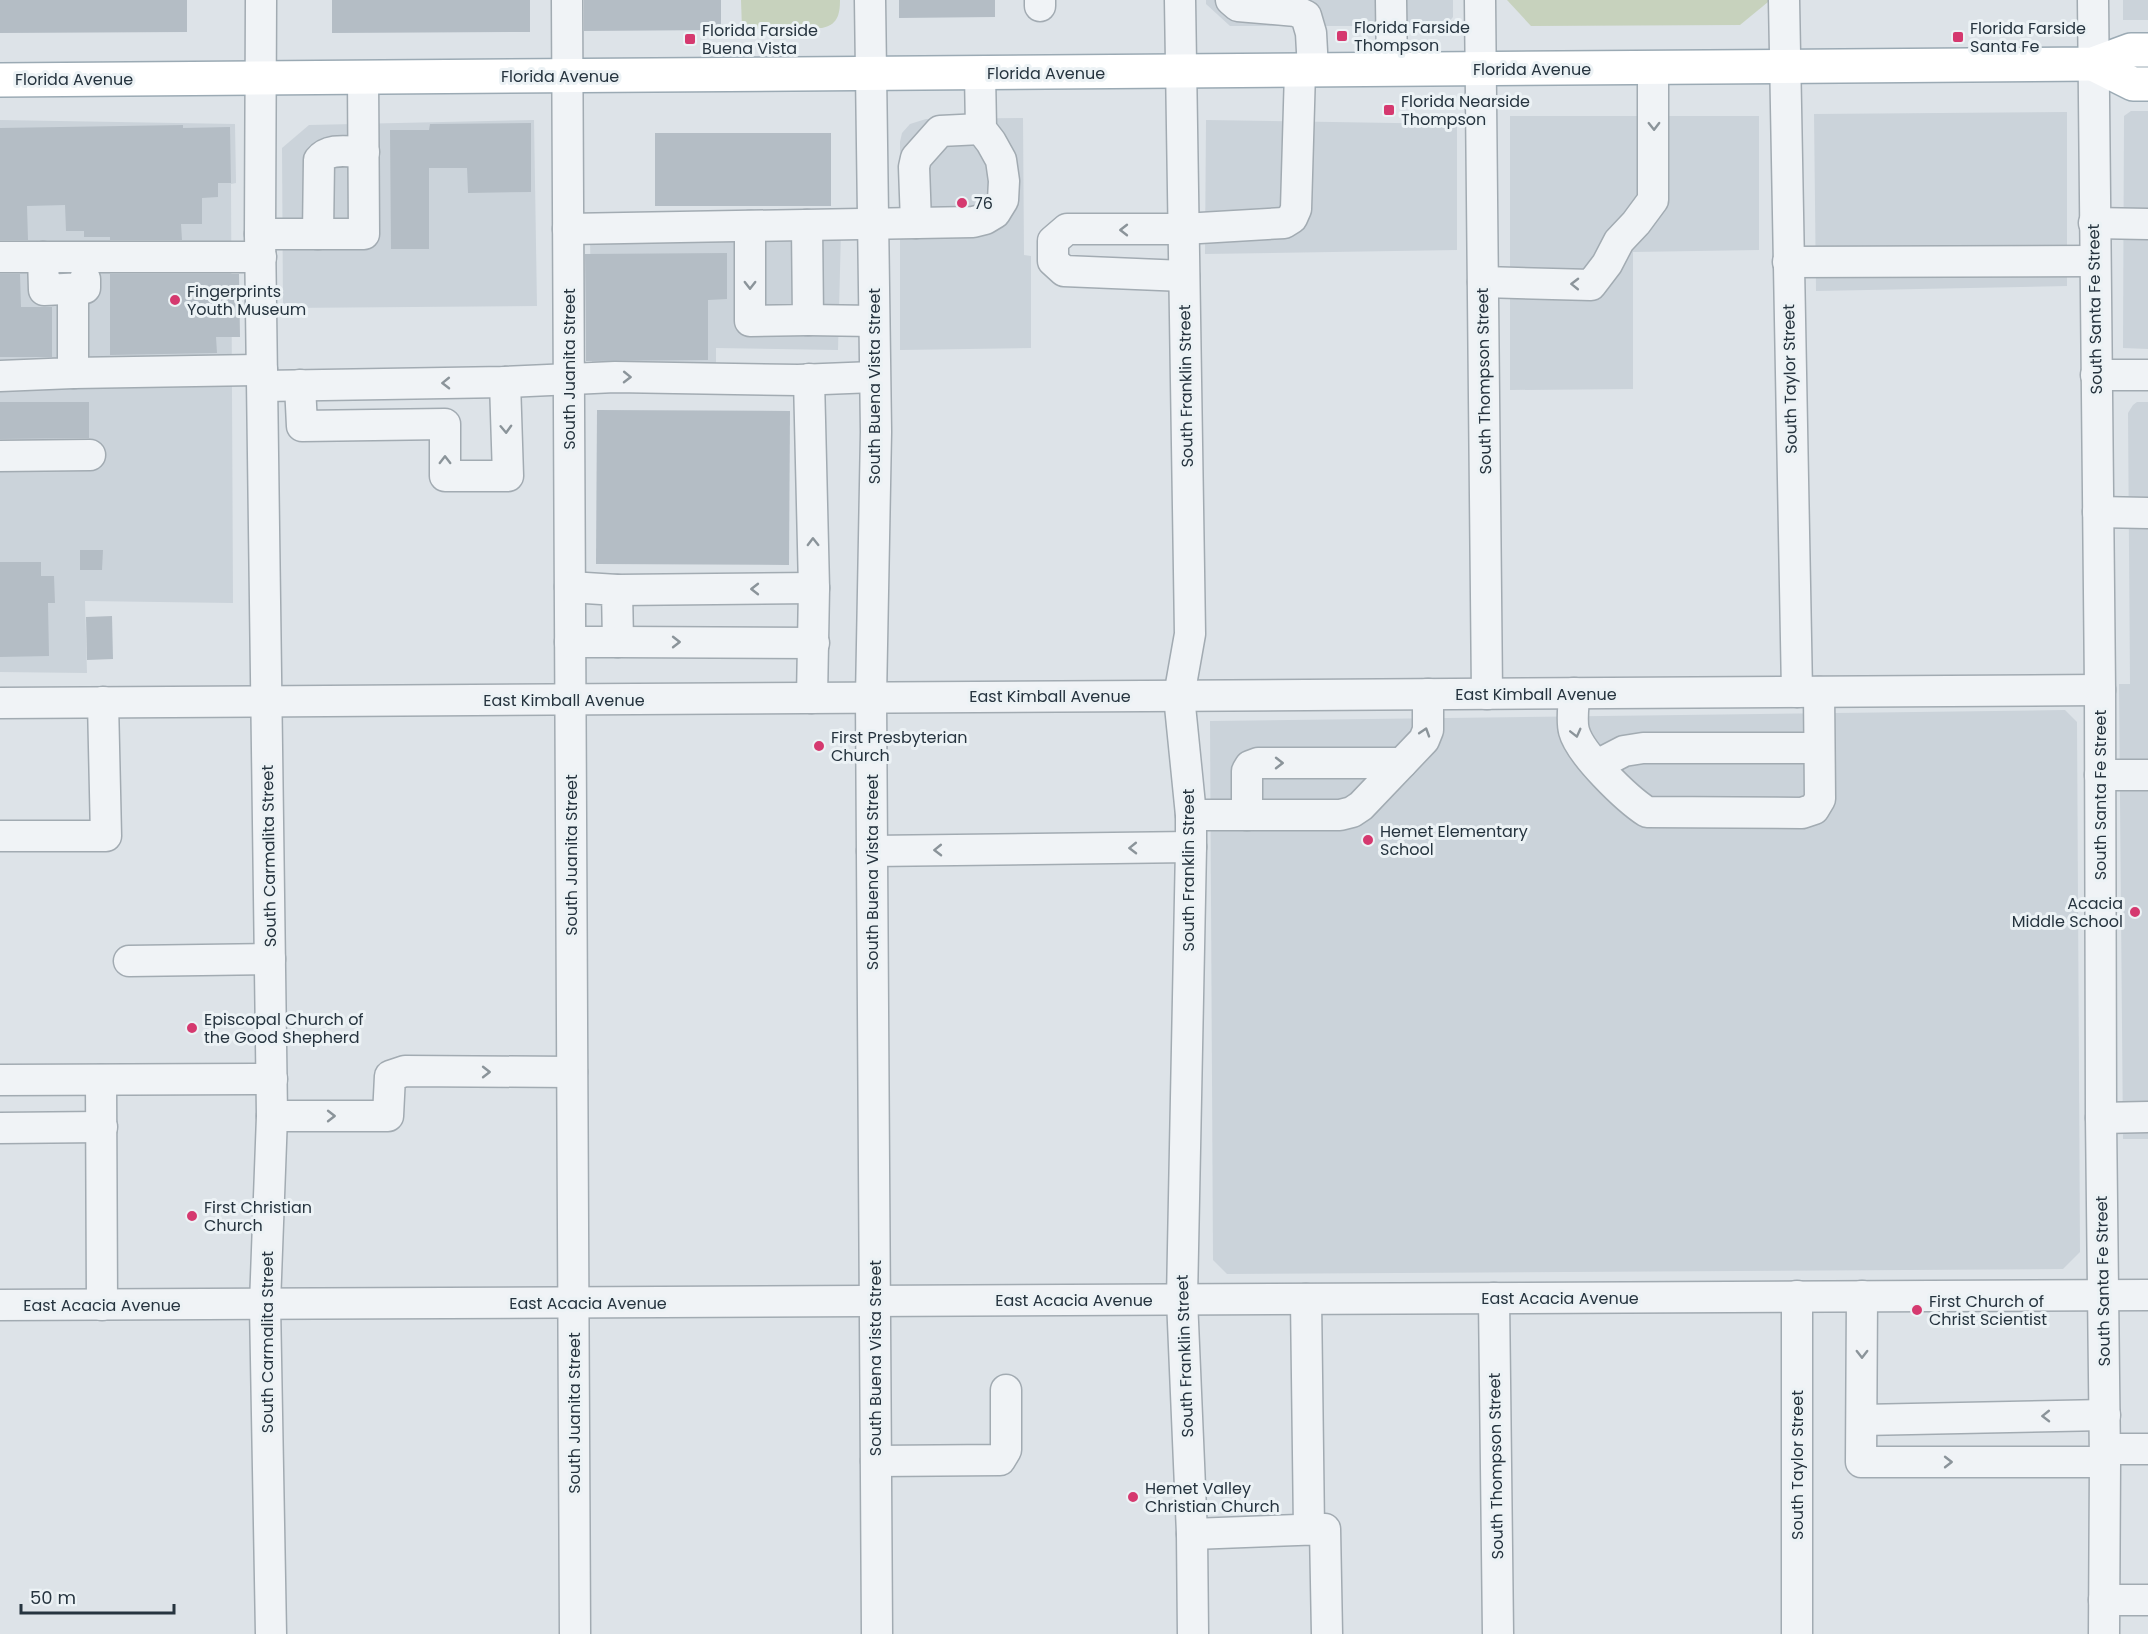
<svg xmlns="http://www.w3.org/2000/svg" width="2148" height="1634" viewBox="0 0 2148 1634" font-family="Poppins,sans-serif">
<style>
.built{fill:#cbd3da}
.green{fill:#c7d2bd}
.building{fill:#b4bdc5}
.lines{fill:none;stroke-linecap:round;stroke-linejoin:round}
.minor-casing{stroke:#a2abb2;stroke-width:33}
.major-casing{stroke:#9baab4;stroke-width:36}
.minor{stroke:#f0f3f6;stroke-width:30}
.major{stroke:#fff;stroke-width:33}
.oneway{stroke:#8b949a}
.poi-dot{fill:#d5396f;stroke:#ecf2f5;stroke-width:2}
.labels{text-anchor:middle;dominant-baseline:central;stroke-width:6;stroke-linejoin:round;paint-order:stroke}
.poi-label{font-size:16px;fill:#26343f;stroke:#ecf2f5;text-anchor:start}
.street-label{font-size:16px;fill:#26343f;stroke:#ecf2f5}
</style>
<rect width="100%" height="100%" fill="#dde3e8"/>
<g class="built">
<polygon points="1206,0 1453,0 1453,17 1448,23 1441,26 1230,26 1206,4"/>
<rect x="2123" y="0" width="25" height="20"/>
<polygon points="2131,111 2148,111 2148,349 2123,348 2124,116"/>
<polygon points="2067,112 2067,286 1816,291 1814,114"/>
<polygon points="1510,116 1759,116 1759,250 1633,252 1633,389 1510,390"/>
<polygon points="1023,118 1024,255 1031,256 1031,348 900,350 900,142 902,133 910,124 926,119"/>
<polygon points="0,120 235,124 236,183 231,184 233,603 85,601 87,673 0,672"/>
<polygon points="534,120 537,306 283,308 282,148 309,125"/>
<polygon points="1206,120 1457,124 1457,250 1205,254"/>
<polygon points="841,231 838,350 716,348 716,364 592,364 590,236"/>
<polygon points="2137,402 2148,402 2148,1139 2123,1139 2119,684 2130,684 2128,413 2133,405"/>
<polygon points="2065,710 2077,722 2080,1252 2063,1269 1227,1274 1213,1260 1210,721"/>
</g>
<g class="green">
<path d="M741,0h99c0,15 -3,25 -18,28l-80,1z"/>
<polygon points="1507,0 1768,0 1768,2 1740,25 1531,26"/>
</g>
<g class="building">
<polygon points="0,0 187,0 187,32 0,33"/>
<polygon points="332,0 530,0 530,32 332,33"/>
<polygon points="584,0 721,0 721,30 584,31"/>
<polygon points="899,0 995,0 995,17 899,18"/>
<polygon points="531,123 531,192 468,193 467,168 429,168 429,249 391,249 390,130 429,130 430,124"/>
<polygon points="183,125 183,128 230,127 231,183 218,183 218,197 202,198 202,224 181,224 182,240 110,240 110,237 84,237 84,231 66,231 65,205 27,206 28,240 0,240 0,128"/>
<rect x="655" y="133" width="176" height="73"/>
<polygon points="727,253 727,299 708,300 708,360 586,361 585,254"/>
<polygon points="0,274 20,274 21,307 52,307 52,357 0,357"/>
<polygon points="110,274 239,274 240,337 216,337 217,353 110,355"/>
<polygon points="0,402 89,402 89,438 0,439"/>
<polygon points="597,410 790,411 789,565 596,564"/>
<polygon points="80,550 103,550 102,570 80,570"/>
<polygon points="0,562 41,562 41,576 54,576 55,603 48,603 49,656 0,657"/>
<polygon points="112,616 113,659 87,660 86,617"/>
</g>
<g class="lines">
<g class="minor-casing">
<g id="minor">
<polyline points="261,0 260,234 272,1116 265,1304 271,1634"/>
<polyline points="567,0 575,1634"/>
<polyline points="870,0 876,432 871,698 877,1634"/>
<polyline points="1040,0 1040,6"/>
<polyline points="1180,0 1190,634 1179,696 1191,815 1191,847 1182,1299 1192,1534 1193,1634"/>
<polyline points="1231,0 1238,6 1296,11 1306,16 1311,33 1313,70"/>
<polyline points="1391,0 1392,70"/>
<polyline points="1480,0 1487,694"/>
<polyline points="1784,0 1797,692"/>
<polyline points="2093,0 2100,690 2101,1118 2105,1462 2104,1634"/>
<polyline points="916,223 914,167 916,158 940,131 981,129"/>
<polyline points="2094,223 2148,224"/>
<polyline points="750,226 750,321 808,320 807,225"/>
<polyline points="568,229 973,222 985,219 995,213 1003,200 1004,181 1001,160 991,142 981,129 980,73"/>
<polyline points="260,234 364,234 363,77"/>
<path d="M318,234l1,-74c10,-13 30,-8 45,-8"/>
<polyline points="0,257 261,257"/>
<polyline points="43,257 44,290 85,288 85,279"/>
<polyline points="1788,262 2094,261"/>
<polyline points="1184,276 1064,271 1053,261 1053,241 1067,229 1183,229 1284,223 1292,218 1296,209 1300,71"/>
<polyline points="1483,282 1591,285 1607,264 1619,241 1636,223 1653,200 1653,68"/>
<polyline points="808,320 874,321"/>
<polyline points="73,373 262,370"/>
<polyline points="2096,375 2148,375"/>
<polyline points="0,376 73,373 73,289"/>
<polyline points="809,379 814,588 812,698"/>
<polyline points="300,385 302,426 445,424 445,476 508,476 505,382"/>
<polyline points="263,386 505,382 615,377 798,380 874,377"/>
<polyline points="0,456 90,455"/>
<polyline points="2098,512 2148,513"/>
<polyline points="570,587 617,590 618,642 570,642"/>
<polyline points="617,590 814,588"/>
<polyline points="618,642 814,643"/>
<path d="M1574,693c0,12 -3,27 0,38 6,23 53,68 73,81l155,1 12,-4 6,-10 -1,-107"/>
<polyline points="0,703 2100,690"/>
<polyline points="1597,765 1624,751 1643,748 1819,748"/>
<polyline points="2100,775 2148,775"/>
<polyline points="1191,815 1340,815 1352,812 1361,806 1424,740 1428,730 1428,694"/>
<polyline points="1247,815 1247,771 1250,766 1258,763 1402,763"/>
<polyline points="0,836 106,836 103,702"/>
<polyline points="872,851 1191,847"/>
<polyline points="129,961 270,959"/>
<polyline points="0,1080 272,1079"/>
<polyline points="101,1080 102,1305"/>
<polyline points="272,1116 388,1116 390,1076 405,1071 572,1072"/>
<polyline points="2101,1118 2148,1117"/>
<polyline points="0,1128 102,1127"/>
<polyline points="1797,1296 1797,1634"/>
<polyline points="1862,1296 1861,1462 2105,1462"/>
<polyline points="1494,1298 1498,1634"/>
<polyline points="1306,1299 1309,1529"/>
<polyline points="0,1305 2148,1295"/>
<polyline points="1862,1420 2105,1415"/>
<polyline points="2105,1449 2148,1449"/>
<polyline points="876,1461 1000,1460 1006,1450 1006,1390"/>
<polyline points="1192,1534 1325,1529 1327,1634"/>
<polyline points="2104,1600 2148,1600"/>
</g>
</g>
<g class="major-casing">
<g id="major">
<polyline points="2093,64 2133,84 2148,84"/>
<polyline points="0,80 2093,64 2131,50 2148,50"/>
</g>
</g>
<use href="#minor" class="minor"/>
<use href="#major" class="major"/>
</g>
<defs><path id="oneway-chevron" d="M-2-3.5L2.5 0L-2 3.5" fill="none" stroke-width="1.6" stroke-linecap="round" stroke-linejoin="round" transform="scale(1.5)"/></defs>
<g class="oneway">
<use href="#oneway-chevron" transform="translate(1654 126) rotate(89)"/>
<use href="#oneway-chevron" transform="translate(1124 230) rotate(180)"/>
<use href="#oneway-chevron" transform="translate(1575 284) rotate(-179)"/>
<use href="#oneway-chevron" transform="translate(750 285) rotate(90)"/>
<use href="#oneway-chevron" transform="translate(627 377) rotate(1)"/>
<use href="#oneway-chevron" transform="translate(446 383) rotate(179)"/>
<use href="#oneway-chevron" transform="translate(506 429) rotate(88)"/>
<use href="#oneway-chevron" transform="translate(445 460) rotate(-90)"/>
<use href="#oneway-chevron" transform="translate(813 542) rotate(-91)"/>
<use href="#oneway-chevron" transform="translate(755 589) rotate(180)"/>
<use href="#oneway-chevron" transform="translate(676 642)"/>
<use href="#oneway-chevron" transform="translate(1425 732) rotate(-72)"/>
<use href="#oneway-chevron" transform="translate(1576 733) rotate(76)"/>
<use href="#oneway-chevron" transform="translate(1279 763)"/>
<use href="#oneway-chevron" transform="translate(1133 848) rotate(179)"/>
<use href="#oneway-chevron" transform="translate(938 850) rotate(179)"/>
<use href="#oneway-chevron" transform="translate(486 1072)"/>
<use href="#oneway-chevron" transform="translate(331 1116)"/>
<use href="#oneway-chevron" transform="translate(1862 1354) rotate(90)"/>
<use href="#oneway-chevron" transform="translate(2046 1416) rotate(179)"/>
<use href="#oneway-chevron" transform="translate(1948 1462)"/>
</g>
<g class="poi-dot">
<rect x="1336" y="30" width="12" height="12" rx="3"/>
<rect x="1952" y="31" width="12" height="12" rx="3"/>
<rect x="684" y="33" width="12" height="12" rx="3"/>
<rect x="1383" y="104" width="12" height="12" rx="3"/>
<circle cx="962" cy="203" r="6"/>
<circle cx="175" cy="300" r="6"/>
<circle cx="819" cy="746" r="6"/>
<circle cx="1368" cy="840" r="6"/>
<circle cx="2135" cy="912" r="6"/>
<circle cx="192" cy="1028" r="6"/>
<circle cx="192" cy="1216" r="6"/>
<circle cx="1917" cy="1310" r="6"/>
<circle cx="1133" cy="1497" r="6"/>
</g>
<g class="labels">
<g class="poi-label">
<text x="1354" y="27">Florida Farside<tspan x="1354" dy="18">Thompson</tspan></text>
<text x="1970" y="28">Florida Farside<tspan x="1970" dy="18">Santa Fe</tspan></text>
<text x="702" y="30">Florida Farside<tspan x="702" dy="18">Buena Vista</tspan></text>
<text x="1401" y="101">Florida Nearside<tspan x="1401" dy="18">Thompson</tspan></text>
<text x="974" y="203">76</text>
<text x="187" y="291">Fingerprints<tspan x="187" dy="18">Youth Museum</tspan></text>
<text x="831" y="737">First Presbyterian<tspan x="831" dy="18">Church</tspan></text>
<text x="1380" y="831">Hemet Elementary<tspan x="1380" dy="18">School</tspan></text>
<text x="2123" y="903" text-anchor="end">Acacia<tspan x="2123" dy="18">Middle School</tspan></text>
<text x="204" y="1019">Episcopal Church of<tspan x="204" dy="18">the Good Shepherd</tspan></text>
<text x="204" y="1207">First Christian<tspan x="204" dy="18">Church</tspan></text>
<text x="1929" y="1301">First Church of<tspan x="1929" dy="18">Christ Scientist</tspan></text>
<text x="1145" y="1488">Hemet Valley<tspan x="1145" dy="18">Christian Church</tspan></text>
</g>
<g class="street-label">
<text x="1532" y="69">Florida Avenue</text>
<text x="1046" y="73">Florida Avenue</text>
<text x="560" y="76">Florida Avenue</text>
<text x="74" y="79">Florida Avenue</text>
<text transform="translate(2095 309) rotate(-91)">South Santa Fe Street</text>
<text transform="translate(569 369) rotate(-90)">South Juanita Street</text>
<text transform="translate(1790 379) rotate(-91)">South Taylor Street</text>
<text transform="translate(1484 381) rotate(-91)">South Thompson Street</text>
<text transform="translate(874 386) rotate(-90)">South Buena Vista Street</text>
<text transform="translate(1186 386) rotate(-91)">South Franklin Street</text>
<text x="1536" y="694">East Kimball Avenue</text>
<text x="1050" y="696">East Kimball Avenue</text>
<text x="564" y="700">East Kimball Avenue</text>
<text transform="translate(2100 795) rotate(-90)">South Santa Fe Street</text>
<text transform="translate(571 855) rotate(-90)">South Juanita Street</text>
<text transform="translate(269 856) rotate(-91)">South Carmalita Street</text>
<text transform="translate(1188 870) rotate(-90)">South Franklin Street</text>
<text transform="translate(872 872) rotate(-90)">South Buena Vista Street</text>
<text transform="translate(2103 1281) rotate(-91)">South Santa Fe Street</text>
<text x="1560" y="1298">East Acacia Avenue</text>
<text x="1074" y="1300">East Acacia Avenue</text>
<text x="588" y="1303">East Acacia Avenue</text>
<text x="102" y="1305">East Acacia Avenue</text>
<text transform="translate(267 1342) rotate(-90)">South Carmalita Street</text>
<text transform="translate(1185 1356) rotate(-92)">South Franklin Street</text>
<text transform="translate(875 1358) rotate(-90)">South Buena Vista Street</text>
<text transform="translate(574 1413) rotate(-90)">South Juanita Street</text>
<text transform="translate(1797 1465) rotate(-90)">South Taylor Street</text>
<text transform="translate(1496 1466) rotate(-91)">South Thompson Street</text>
</g>
</g>
<path d="M21 1604v9h153v-9" fill="none" stroke="#26343f" stroke-width="3"/>
<text x="30" y="1604" font-size="18" fill="#26343f" stroke="#ecf2f5" stroke-width="4.5" paint-order="stroke">50 m</text>
</svg>
